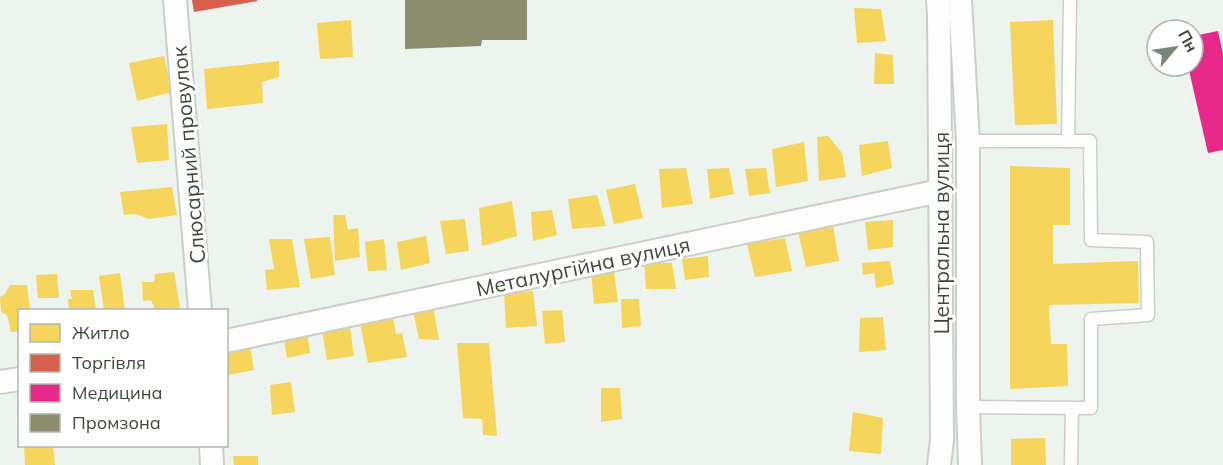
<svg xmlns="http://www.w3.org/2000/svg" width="1223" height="465" viewBox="0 0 1223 465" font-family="Mulish,sans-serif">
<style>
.homes{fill:#f6d55c}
.shops{fill:#d6604d}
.health{fill:#e7298a}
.industry{fill:#8c8c6e}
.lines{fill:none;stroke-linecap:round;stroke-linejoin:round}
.lane-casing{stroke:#c8d0c9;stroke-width:15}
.street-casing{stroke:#c8d0c9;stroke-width:26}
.lane{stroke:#fcfdfc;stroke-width:12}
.street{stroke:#fcfdfc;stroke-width:22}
.labels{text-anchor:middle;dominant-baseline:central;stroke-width:6;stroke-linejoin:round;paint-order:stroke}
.street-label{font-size:21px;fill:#374b37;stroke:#fff}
</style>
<rect width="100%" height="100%" fill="#edf3ed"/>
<g class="homes">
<polygon points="854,8 881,9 886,41 857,43"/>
<polygon points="351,20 353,57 320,59 317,23"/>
<polygon points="1053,20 1057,124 1015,125 1010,22"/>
<polygon points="875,53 893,55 894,84 874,84"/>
<polygon points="164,56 172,92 137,101 129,63"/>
<polygon points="279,61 279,77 262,82 263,103 207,109 204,69"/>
<polygon points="167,124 169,160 137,163 131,127"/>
<polygon points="828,136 842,153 846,177 819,181 817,137"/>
<polygon points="888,141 892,168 862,176 859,145"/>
<polygon points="804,142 808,181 776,187 772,149"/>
<polygon points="1010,166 1070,168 1070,225 1053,225 1053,264 1138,261 1139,303 1049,305 1051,344 1067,344 1068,386 1010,389"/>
<polygon points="686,168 693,204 662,208 659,169"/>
<polygon points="729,168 734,194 710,199 707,169"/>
<polygon points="766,168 770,193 749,196 745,169"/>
<polygon points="635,184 643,218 614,224 606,190"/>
<polygon points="172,187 177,215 149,219 136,214 124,215 120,192"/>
<polygon points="597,195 606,226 572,229 568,199"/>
<polygon points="512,201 517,236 482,246 479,208"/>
<polygon points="552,210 557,235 533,241 531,212"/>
<polygon points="333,215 345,215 348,230 358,228 360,257 335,261"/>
<polygon points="465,219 469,251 446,254 440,221"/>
<polygon points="893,220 893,247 868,250 865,222"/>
<polygon points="833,226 839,261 806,267 798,231"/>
<polygon points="426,236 430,263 401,270 397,242"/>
<polygon points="330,237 335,275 311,279 304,239"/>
<polygon points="785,238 792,271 755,277 747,244"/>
<polygon points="269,239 292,239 300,287 267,290 265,270 274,269"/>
<polygon points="384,239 387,270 368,271 365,242"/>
<polygon points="708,256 709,277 685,280 682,259"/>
<polygon points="890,261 894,284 876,288 874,273 863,275 862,263"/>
<polygon points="644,263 672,263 676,289 646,289"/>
<polygon points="591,271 614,271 618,302 594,304"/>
<polygon points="174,272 180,308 155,309 151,300 143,301 142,282 154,282 155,274"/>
<polygon points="120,273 125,310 104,310 99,276"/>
<polygon points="57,274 59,298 38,298 36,275"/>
<polygon points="10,285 27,285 30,310 20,310 20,331 11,332 7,315 1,312 0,297 5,294"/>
<polygon points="70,290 93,290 96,310 69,310 68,299 72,299"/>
<polygon points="533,291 537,326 506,328 504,292"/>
<polygon points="621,299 639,299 641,326 622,328"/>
<polygon points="433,306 439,340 419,339 412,307"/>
<polygon points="562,310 565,342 545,344 542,311"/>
<polygon points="393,317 396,334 402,333 407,357 368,363 360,323"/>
<polygon points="883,317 886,350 859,352 860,318"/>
<polygon points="350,327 354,356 327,360 322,331"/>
<polygon points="307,331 310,353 287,358 283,335"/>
<polygon points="457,343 489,343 497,436 483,435 482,419 463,418"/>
<polygon points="250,345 254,370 228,375 226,347"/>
<polygon points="291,382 295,412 272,415 270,385"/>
<polygon points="601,388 620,388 622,419 601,422"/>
<polygon points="853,412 883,418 881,454 849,451"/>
<polygon points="1045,438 1046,465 1011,465 1011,439"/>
<polygon points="24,446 53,446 55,465 25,465"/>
<polygon points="233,456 258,456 258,465 234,465"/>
</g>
<polygon class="shops" points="192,0 257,0 257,1 194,12"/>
<polygon class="health" points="1218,31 1223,54 1223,150 1208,153 1188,66 1193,66 1193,36"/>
<polygon class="industry" points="405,0 527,0 527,40 482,40 481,46 405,49"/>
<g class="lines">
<g class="lane-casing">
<g id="lane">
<polyline points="968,141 1068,141"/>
<polyline points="968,407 1091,408 1091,319 1148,315 1147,242 1091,240 1090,141 1068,141 1070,0"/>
<polyline points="1071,465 1072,408"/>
</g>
</g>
<g class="street-casing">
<g id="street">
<polyline points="175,0 200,310"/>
<polyline points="938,0 939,15 942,440 939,465"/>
<polyline points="960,0 968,141 968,407 970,465"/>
<polyline points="226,341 940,191"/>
<polyline points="0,382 20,379"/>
<polyline points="211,446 212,465"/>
</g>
</g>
<use href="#lane" class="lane"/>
<use href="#street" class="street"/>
</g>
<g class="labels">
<g class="street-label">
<text transform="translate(188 155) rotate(-95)">Слюсарний провулок</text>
<text transform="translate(941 233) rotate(-90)">Центральна вулиця</text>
<text transform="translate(583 266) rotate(-12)">Металургійна вулиця</text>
</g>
</g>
<rect x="18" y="309" width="210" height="138" fill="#ffffff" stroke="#afb7af" stroke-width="1.5"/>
<rect x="30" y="324" width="30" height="18" fill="#f6d55c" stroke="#afb7af" stroke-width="1.5"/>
<text x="72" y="339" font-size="18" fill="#374b37">Житло</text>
<rect x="30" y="354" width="30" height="18" fill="#d6604d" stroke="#afb7af" stroke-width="1.5"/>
<text x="72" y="369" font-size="18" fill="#374b37">Торгівля</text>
<rect x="30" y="384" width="30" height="18" fill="#e7298a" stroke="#afb7af" stroke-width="1.5"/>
<text x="72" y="399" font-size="18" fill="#374b37">Медицина</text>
<rect x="30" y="414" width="30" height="18" fill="#8c8c6e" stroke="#afb7af" stroke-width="1.5"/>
<text x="72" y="429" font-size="18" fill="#374b37">Промзона</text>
<g transform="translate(1175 48) rotate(61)"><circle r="28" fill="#ffffff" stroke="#afb7af" stroke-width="1.5"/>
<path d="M0-4.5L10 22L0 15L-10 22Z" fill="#778677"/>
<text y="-9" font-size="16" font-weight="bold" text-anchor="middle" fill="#374b37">Пн</text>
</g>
</svg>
